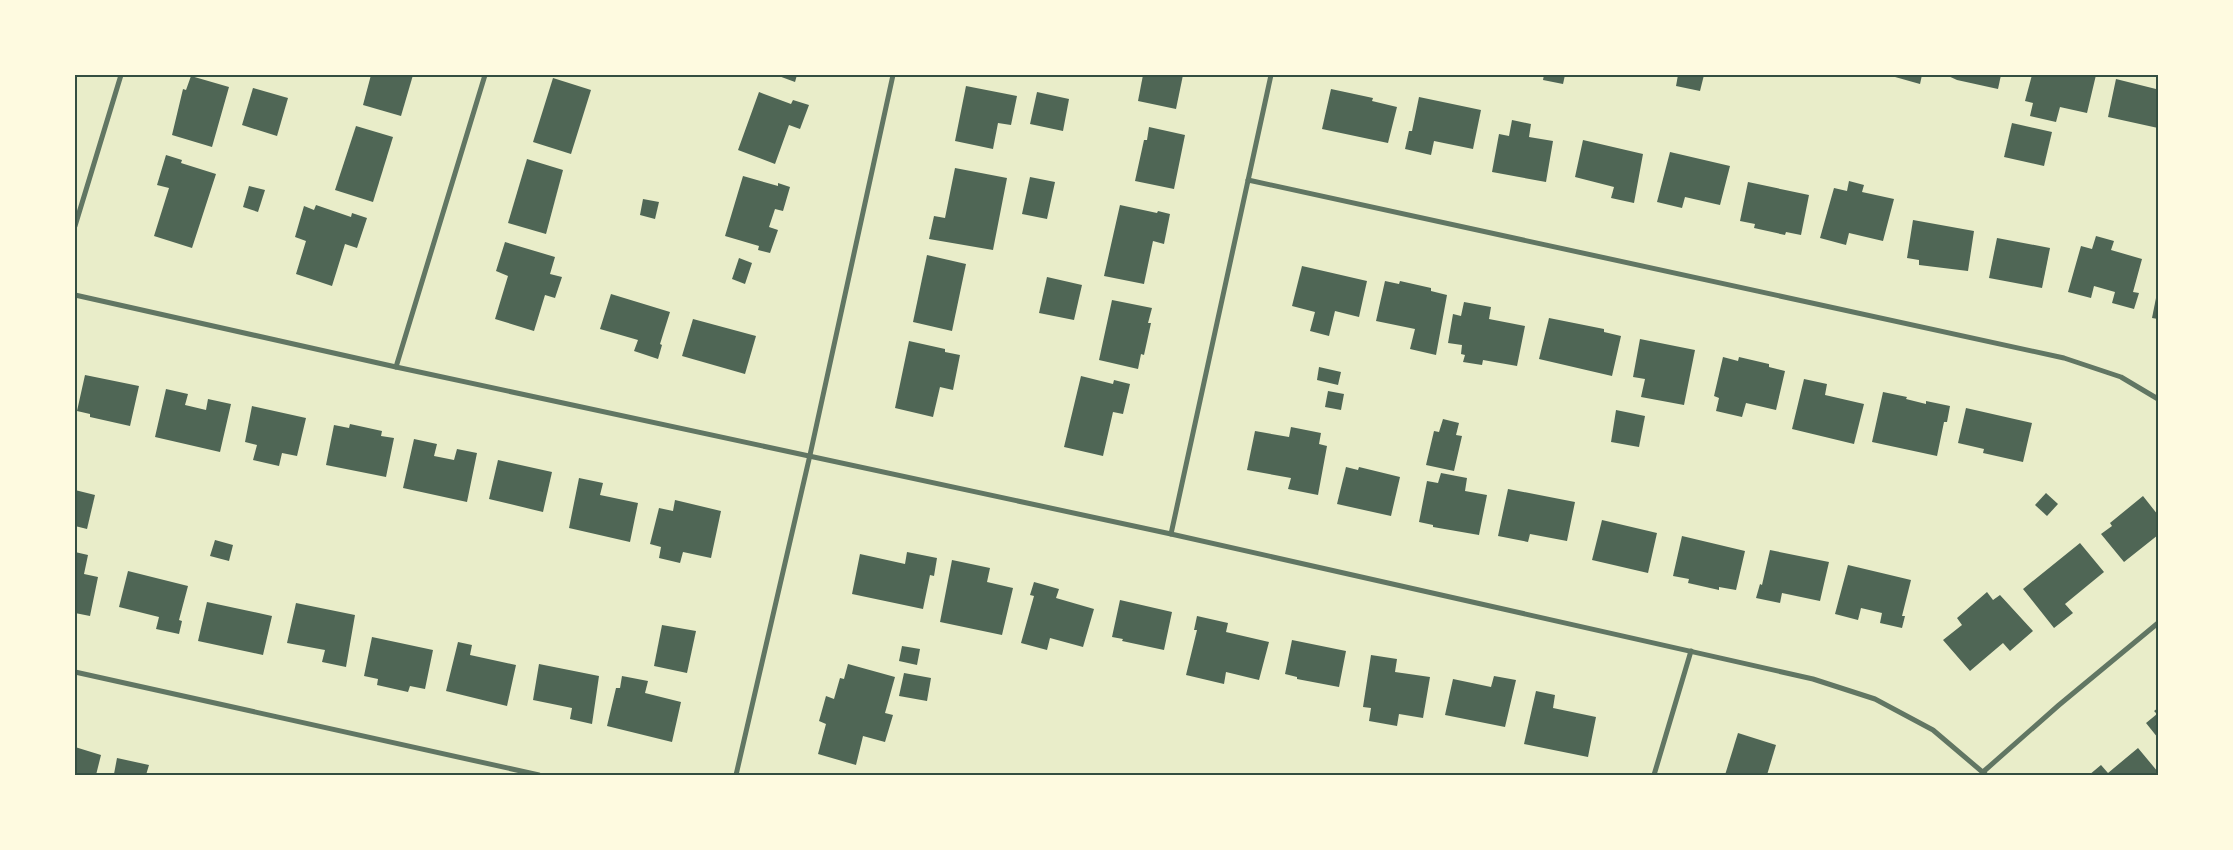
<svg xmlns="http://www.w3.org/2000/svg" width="2233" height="850" viewBox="0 0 2233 850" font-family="Georgia,serif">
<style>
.building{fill:#4f6655}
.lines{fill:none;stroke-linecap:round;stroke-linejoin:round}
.minor{stroke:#617663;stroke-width:5}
.neatline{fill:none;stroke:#344e41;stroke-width:2}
</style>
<rect width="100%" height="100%" fill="#e9edc9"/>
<g class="building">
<polygon points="371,75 413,75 401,116 363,105"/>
<polygon points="776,75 797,75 795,82"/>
<polygon points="1143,75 1183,75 1176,109 1138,101"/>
<polygon points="1544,75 1565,75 1563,84 1543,80"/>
<polygon points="1678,75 1704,75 1700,91 1676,86"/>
<polygon points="1888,75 1922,75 1920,84"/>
<polygon points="1946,75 2001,75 1998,89 1957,80"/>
<polygon points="2032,75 2096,75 2087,113 2060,107 2056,122 2030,116 2033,103 2025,101"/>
<polygon points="191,76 229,87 212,147 172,135 183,89 186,90"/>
<polygon points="553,78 591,90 571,154 533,142"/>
<polygon points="2116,79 2156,89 2158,85 2158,128 2108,117"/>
<polygon points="966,86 1017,96 1011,125 998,123 993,149 955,141"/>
<polygon points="253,88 288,98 277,136 242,125"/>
<polygon points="1331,89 1373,98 1372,101 1397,107 1388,143 1322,129"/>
<polygon points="759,92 791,104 793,100 809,105 800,129 789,125 775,164 738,150"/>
<polygon points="1037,92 1069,99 1063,131 1030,124"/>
<polygon points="1419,97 1481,110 1473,149 1434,141 1431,155 1405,149 1409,131 1412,131"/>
<polygon points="1512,120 1531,124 1529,137 1553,141 1546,182 1492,172 1499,134 1509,136"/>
<polygon points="2012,123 2052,132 2044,166 2004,157"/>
<polygon points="356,126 393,137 373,202 335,190"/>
<polygon points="1149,127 1185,135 1174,189 1135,181 1144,140 1147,140"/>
<polygon points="1583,140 1643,154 1634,203 1611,198 1614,187 1575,177"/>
<polygon points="1670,152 1730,166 1720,205 1685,197 1682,208 1657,202"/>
<polygon points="166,155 182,160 181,163 216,174 192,248 154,236 169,188 157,185"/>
<polygon points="527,159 563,170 546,234 508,223"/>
<polygon points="955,168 1007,178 993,250 929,239 934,216 945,218"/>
<polygon points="743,176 778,186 778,183 790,187 783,211 775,209 769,227 778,230 770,253 758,250 759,246 725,236"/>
<polygon points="1030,177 1055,182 1047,219 1022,214"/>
<polygon points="1849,181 1864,185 1862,192 1894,199 1883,241 1849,233 1846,245 1820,238 1834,188 1847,191"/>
<polygon points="1748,182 1809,195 1801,235 1786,232 1785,235 1754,228 1755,224 1740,221"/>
<polygon points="249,186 265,190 258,212 243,207"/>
<polygon points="643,199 659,202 655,219 640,215"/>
<polygon points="316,205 351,217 352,213 367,218 357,248 345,244 332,286 296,274 306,241 295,237 304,206 314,210"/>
<polygon points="1120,205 1157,213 1158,211 1170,214 1164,244 1153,241 1144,284 1104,276"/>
<polygon points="1913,220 1974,231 1968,271 1919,265 1919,260 1907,258"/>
<polygon points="2096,236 2114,241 2111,250 2142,259 2133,292 2139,293 2134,309 2112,303 2115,292 2094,286 2091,298 2068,292 2081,246 2092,249"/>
<polygon points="1997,238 2050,248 2042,288 1989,278"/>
<polygon points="505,242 555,257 550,274 562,277 555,298 545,295 534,331 495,319 508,276 496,271"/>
<polygon points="927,255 966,264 952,331 913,322"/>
<polygon points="739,258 752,263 745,284 732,279"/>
<polygon points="1302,266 1367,281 1359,317 1335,311 1329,336 1310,331 1315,312 1292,306"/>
<polygon points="1047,277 1082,285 1074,320 1039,313"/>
<polygon points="1385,281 1399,284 1400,281 1431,288 1431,291 1447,295 1436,355 1410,349 1415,329 1376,321"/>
<polygon points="2157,293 2158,293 2158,319 2152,318"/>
<polygon points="611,294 670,312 660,344 662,345 658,359 634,351 638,340 600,329"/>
<polygon points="1112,300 1152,308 1148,323 1151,323 1144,355 1141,354 1138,369 1099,360"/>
<polygon points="1464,302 1491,307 1489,319 1525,326 1517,366 1483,360 1482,365 1463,362 1465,355 1461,354 1462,345 1448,343 1453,314 1461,316"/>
<polygon points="1549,318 1604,329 1604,332 1621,336 1612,376 1539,359"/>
<polygon points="693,319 756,336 745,374 682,356"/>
<polygon points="1640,339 1695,350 1684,405 1641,397 1645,379 1633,377"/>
<polygon points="909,341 945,349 945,352 960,355 953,390 940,387 933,417 895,408"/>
<polygon points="1723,357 1738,361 1739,357 1769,364 1769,367 1785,371 1776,410 1746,403 1742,417 1716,411 1719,398 1714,396"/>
<polygon points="1319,367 1341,372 1338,385 1317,380"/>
<polygon points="85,375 139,386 130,426 90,417 90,414 77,411"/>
<polygon points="1081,376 1113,384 1114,380 1130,384 1123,414 1113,412 1103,456 1064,447"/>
<polygon points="1804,379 1827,384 1825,395 1864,404 1854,444 1792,429"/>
<polygon points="166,389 188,394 185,405 206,410 208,399 231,404 220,452 155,437"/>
<polygon points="1328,391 1344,394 1341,410 1325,407"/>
<polygon points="1883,392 1907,397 1906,399 1926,404 1926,401 1950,406 1947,422 1944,422 1937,456 1872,442"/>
<polygon points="252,406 306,418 297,456 282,453 279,466 253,460 257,445 245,442"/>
<polygon points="1966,408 2032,423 2023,462 1983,453 1984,449 1958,443"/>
<polygon points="1616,410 1645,416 1639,447 1611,442"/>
<polygon points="1443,419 1459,423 1456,435 1462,436 1454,471 1426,465 1434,431 1439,432"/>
<polygon points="350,424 382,431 381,436 394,438 386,477 326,465 334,425 349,428"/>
<polygon points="1291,427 1321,433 1319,444 1327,446 1318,495 1288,489 1291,478 1247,470 1255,431 1289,437"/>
<polygon points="414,439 437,444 434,456 454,460 457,449 477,453 467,502 403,488"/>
<polygon points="498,460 552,472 543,512 489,499"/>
<polygon points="1346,467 1358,470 1359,467 1400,477 1391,516 1337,504"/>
<polygon points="1441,473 1467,478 1465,491 1487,495 1479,535 1433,527 1433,525 1419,522 1427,481 1438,483"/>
<polygon points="579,478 603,483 600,495 638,503 630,542 569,528"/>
<polygon points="1508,489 1575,502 1567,541 1530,534 1528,542 1498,536"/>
<polygon points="75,490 95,495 87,529 75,526"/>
<polygon points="2046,493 2058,504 2047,516 2035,505"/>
<polygon points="2143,496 2158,515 2158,535 2124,562 2101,534 2112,526 2110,523"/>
<polygon points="675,500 721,511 711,558 683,552 680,563 659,558 661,547 650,544 659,508 673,511"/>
<polygon points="1602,520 1657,533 1648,573 1592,560"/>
<polygon points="1682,536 1745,551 1736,590 1719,587 1719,590 1688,583 1689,579 1673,576"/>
<polygon points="215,540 233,545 229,561 210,556"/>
<polygon points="2080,543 2104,572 2065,604 2073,613 2054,628 2023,589"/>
<polygon points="1770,550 1829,562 1820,601 1782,593 1780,603 1756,598 1760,584 1762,585"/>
<polygon points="75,552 88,555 84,574 98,577 90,616 75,613"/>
<polygon points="907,552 937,558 934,576 930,575 923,609 852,594 860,554 905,564"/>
<polygon points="952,560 990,568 987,582 1013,588 1002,635 940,622"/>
<polygon points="1848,565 1911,580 1902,616 1905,616 1902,628 1880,623 1882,613 1861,608 1858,620 1835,614"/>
<polygon points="128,571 188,586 179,620 182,621 179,634 156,629 159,617 119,607"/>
<polygon points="1034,582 1059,589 1056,598 1094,609 1083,647 1050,638 1047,650 1021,643 1034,596 1030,595"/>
<polygon points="1987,592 1993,600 2000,595 2033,631 2010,651 2003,643 1970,671 1943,640 1962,625 1957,618"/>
<polygon points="1120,600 1172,612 1164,650 1122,641 1123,639 1112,637"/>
<polygon points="207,602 272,616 263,655 198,641"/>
<polygon points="296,603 355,615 346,667 322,662 325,650 287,643"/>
<polygon points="1197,616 1228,623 1226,632 1269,642 1259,680 1226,672 1224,684 1186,675 1197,630 1194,630"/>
<polygon points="662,625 696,631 687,673 654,666"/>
<polygon points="372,637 433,650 425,689 410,686 408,692 377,685 378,679 364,676"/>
<polygon points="1292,640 1346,651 1339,687 1297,679 1297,677 1285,674"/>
<polygon points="458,642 472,645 470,655 516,665 507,706 446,691"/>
<polygon points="902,646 920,649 917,665 899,661"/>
<polygon points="1371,655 1397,659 1395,672 1430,677 1423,718 1399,714 1397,726 1369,721 1371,708 1363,707"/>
<polygon points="539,664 599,676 592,724 570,719 572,708 533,700"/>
<polygon points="848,664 895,677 885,713 893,715 885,742 863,736 856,765 818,754 826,724 819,721 826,696 834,699 840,678 844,679"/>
<polygon points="904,673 931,678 927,701 899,696"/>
<polygon points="622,676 648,681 645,693 681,702 672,742 607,726 616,688 620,688"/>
<polygon points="1494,676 1516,680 1505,727 1445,715 1453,679 1491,687"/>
<polygon points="1536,691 1555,695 1553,708 1596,717 1588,757 1524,744"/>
<polygon points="2158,708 2158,738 2146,723 2157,714 2154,711"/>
<polygon points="1738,733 1776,745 1767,775 1725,775"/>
<polygon points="75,747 101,755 96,775 75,775"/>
<polygon points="2138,748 2158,772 2158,775 2089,775 2101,765 2108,773"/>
<polygon points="117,758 149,765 146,775 114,774"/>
</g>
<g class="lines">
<g class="minor">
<polyline points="1248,180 2064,358 2121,377 2158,399"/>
<polyline points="75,226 121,75"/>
<polyline points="75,295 396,367 1171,534 1813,679 1875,699 1933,730 1986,775"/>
<polyline points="396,367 485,75"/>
<polyline points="1171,534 1271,75"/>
<polyline points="75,672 539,775"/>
<polyline points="1983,772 2059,705 2158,623"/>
<polyline points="736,775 810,455 893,75"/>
<polyline points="1654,775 1691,651"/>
</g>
</g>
<rect width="2233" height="850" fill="none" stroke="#fefae0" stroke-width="152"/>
<rect x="76" y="76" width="2081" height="698" class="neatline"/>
</svg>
